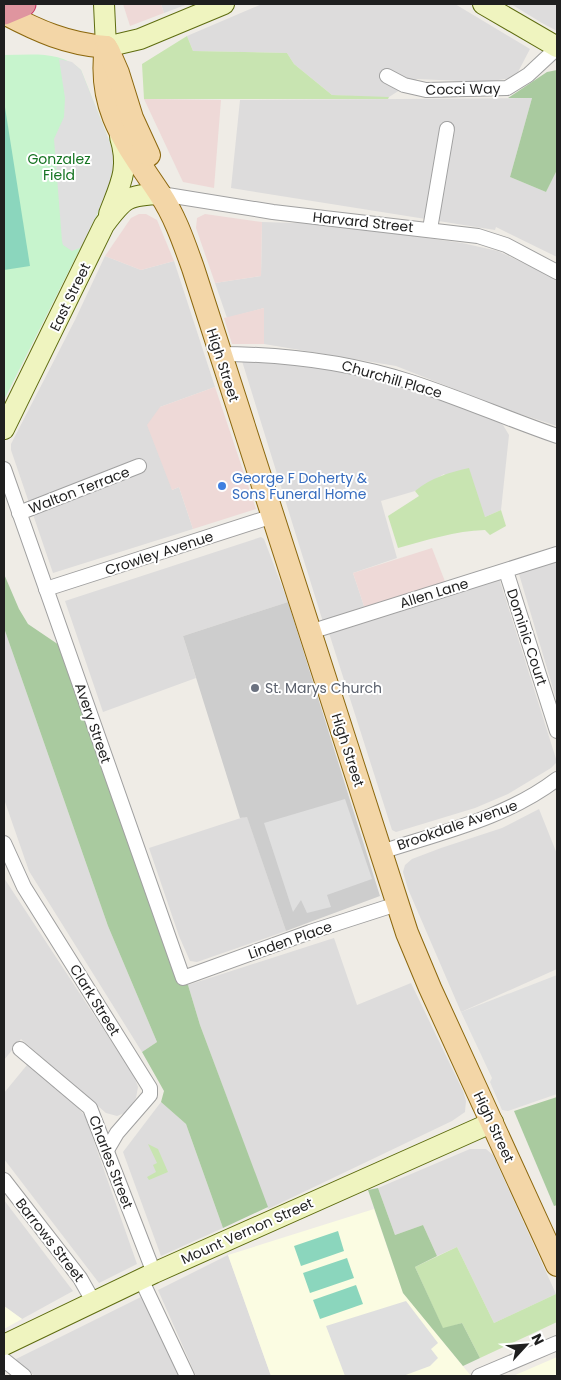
<svg xmlns="http://www.w3.org/2000/svg" width="561" height="1380" viewBox="0 0 561 1380" font-family="Poppins,sans-serif">
<style>
.residential{fill:#dddcdc}
.commercial{fill:#eed9d7}
.education{fill:#fbfce2}
.religious{fill:#cdcdcd}
.grass{fill:#c8e4b1}
.forest{fill:#a9ca9f}
.park{fill:#c7f4cd}
.pitch{fill:#8bd6bd}
.parking{fill:#dfdfdf}
.lines{fill:none;stroke-linecap:round;stroke-linejoin:round}
.street-casing{stroke:#a0a0a0;stroke-width:16}
.secondary-casing{stroke:#5e6c0f;stroke-width:22}
.primary-casing{stroke:#8c680e;stroke-width:24}
.highway-casing{stroke:#ca3562;stroke-width:27}
.street{stroke:#fff;stroke-width:14}
.secondary{stroke:#eff4bf;stroke-width:20}
.primary{stroke:#f3d6a7;stroke-width:22}
.highway{stroke:#df959f;stroke-width:25}
.shop-dot{fill:#3f7fe0;stroke:#fff;stroke-width:2}
.worship-dot{fill:#6b7280;stroke:#fff;stroke-width:2}
.labels{text-anchor:middle;dominant-baseline:central;stroke-width:4;stroke-linejoin:round;paint-order:stroke}
.street-label{font-size:14px;fill:#1f1f1f;stroke:#fff}
.park-label{font-size:14px;fill:#167422;stroke:#fff}
.shop-label{font-size:14px;fill:#366cbe;stroke:#fff;text-anchor:start}
.worship-label{font-size:14px;fill:#5b616d;stroke:#fff;text-anchor:start}
</style>
<rect width="100%" height="100%" fill="#efece6"/>
<g class="residential">
<polygon points="161,4 188,4 164,13"/>
<polygon points="262,4 455,4 530,49 518,72 506,79 483,82 417,79 389,97 368,97 332,95 294,64 287,53 193,51 187,36"/>
<polygon points="511,4 557,4 557,31 542,23"/>
<polygon points="532,98 510,177 546,192 557,170 557,257 496,227 495,230 231,188 240,100"/>
<polygon points="262,222 330,224 462,243 498,251 557,279 557,426 505,409 396,366 264,344 264,308 227,318 215,283 261,276"/>
<polygon points="105,256 141,270 174,261 215,387 160,407 172,490 179,487 193,529 53,573 11,450 11,444 75,320"/>
<polygon points="242,361 340,369 382,378 487,415 503,425 509,435 501,510 485,517 444,474 415,491 381,501 397,558 353,573 365,609 323,622"/>
<polygon points="261,537 264,539 288,602 183,636 196,678 103,712 65,601"/>
<polygon points="557,561 557,702 519,574"/>
<polygon points="499,578 557,762 551,768 508,794 475,808 396,832 392,830 329,633"/>
<polygon points="4,628 108,926 157,1042 142,1052 29,871 4,799"/>
<polygon points="539,809 557,854 557,969 461,1012 408,889 403,872 405,865 412,859 441,848 502,828"/>
<polygon points="247,816 286,931 197,962 190,961 179,936 149,848"/>
<polygon points="4,878 134,1076 138,1087 136,1098 127,1112 117,1116 106,1113 21,1039 4,1060"/>
<polygon points="334,938 357,1005 411,983 463,1091 466,1101 465,1112 452,1121 268,1209 200,1025 188,985"/>
<polygon points="27,1065 70,1099 85,1116 137,1264 99,1283 4,1159 4,1093"/>
<polygon points="161,1102 186,1124 223,1228 161,1256 123,1152"/>
<polygon points="470,1149 486,1149 493,1155 556,1294 494,1323 457,1247 437,1256 423,1225 395,1235 378,1188"/>
<polygon points="4,1200 73,1291 22,1319 4,1306"/>
<polygon points="228,1255 271,1376 196,1376 158,1290"/>
<polygon points="143,1296 182,1376 35,1376 14,1360"/>
</g>
<g class="commercial">
<polygon points="123,4 161,4 164,13 130,26"/>
<polygon points="144,99 221,100 214,188 183,182"/>
<polygon points="139,214 146,214 157,220 174,261 141,270 105,256 131,218"/>
<polygon points="205,214 262,222 261,276 215,283 196,228 197,218"/>
<polygon points="264,308 264,344 232,344 224,318"/>
<polygon points="215,387 256,509 193,529 179,487 172,490 147,425 160,407"/>
<polygon points="432,548 446,584 365,609 353,573"/>
</g>
<g class="education">
<polygon points="374,1209 403,1293 471,1376 271,1376 228,1255"/>
<polygon points="4,1306 22,1319 4,1329"/>
<polygon points="557,1357 557,1376 513,1376"/>
</g>
<polygon class="religious" points="288,602 380,896 286,931 247,817 240,818 183,636"/>
<g class="grass">
<polygon points="187,36 193,51 287,53 294,64 332,95 389,97 388,99 144,99 142,64"/>
<path d="M469,468l16,49 16,-7 5,16 -16,9 -5,-5c-30,1 -58,10 -87,18l-10,-32 31,-20 -4,-5c17,-14 33,-18 54,-23z"/>
<polygon points="148,1144 158,1149 168,1172 149,1180 147,1177 156,1172 153,1165 157,1163"/>
<polygon points="457,1247 494,1323 556,1294 557,1322 480,1358 462,1323 443,1329 415,1267"/>
</g>
<g class="forest">
<polygon points="557,70 557,170 546,192 510,177 532,98 508,98 547,72"/>
<polygon points="4,574 19,609 28,624 59,645 173,970 181,984 188,985 200,1025 268,1207 223,1228 186,1124 161,1102 164,1091 142,1052 157,1042 108,926 4,628"/>
<polygon points="557,1097 557,1205 554,1206 514,1111"/>
<polygon points="378,1188 395,1235 423,1225 437,1256 415,1267 443,1328 462,1323 480,1358 463,1366 403,1293 368,1190"/>
</g>
<path class="park" d="M4,55c27,0 56,-5 77,15l29,73 -9,64 -97,193z"/>
<g class="pitch">
<polygon points="4,101 30,266 4,270"/>
<polygon points="338,1231 344,1251 301,1266 294,1246"/>
<polygon points="347,1258 354,1278 310,1293 303,1273"/>
<polygon points="356,1285 363,1304 320,1319 313,1300"/>
</g>
<g class="parking">
<polygon points="59,59 72,62 81,70 110,143 117,170 82,247 72,251 63,245 62,241 54,139 64,117 65,98"/>
<polygon points="345,799 372,879 327,895 331,907 307,913 301,900 293,912 264,823"/>
<polygon points="557,975 557,1094 508,1111 502,1110 490,1082 492,1078 461,1012"/>
<polygon points="406,1301 438,1343 431,1349 438,1358 430,1366 403,1376 345,1376 326,1326"/>
</g>
<g class="lines">
<g class="street-casing">
<g id="street">
<polyline points="387,76 404,85 426,90 507,88 528,75 557,48"/>
<polyline points="161,194 273,212 478,236 506,245 557,272"/>
<polyline points="430,229 447,129"/>
<path d="M219,354c66,0 129,8 192,28 49,16 97,37 146,54"/>
<polyline points="4,469 183,978 310,932 397,904"/>
<polyline points="19,513 139,466"/>
<polyline points="506,571 557,731"/>
<polyline points="46,589 273,516"/>
<polyline points="310,632 557,554"/>
<polyline points="4,843 24,887 150,1088 150,1095 117,1133 107,1150"/>
<path d="M381,852c61,-20 125,-34 176,-73"/>
<polyline points="20,1049 90,1108 154,1273"/>
<polyline points="4,1180 80,1278 93,1301"/>
<polyline points="141,1279 187,1376"/>
<polyline points="4,1360 24,1376"/>
<polyline points="479,1376 557,1343"/>
</g>
</g>
<g class="secondary-casing">
<g id="secondary">
<polyline points="104,4 106,47 140,39 224,4"/>
<polyline points="483,4 557,47"/>
<path d="M109,214c11,-29 21,-45 11,-77"/>
<path d="M4,429l100,-204c20,-27 23,-30 57,-31"/>
<polyline points="4,1345 154,1273 493,1122"/>
</g>
</g>
<g class="primary-casing">
<g id="primary">
<path d="M4,13c34,18 63,31 102,34"/>
<path d="M106,47c-9,63 21,97 54,147 15,22 24,49 33,74l214,665 23,55 127,277"/>
<polyline points="108,50 118,73 132,118 149,155"/>
</g>
</g>
<g class="highway-casing">
<polyline id="highway" points="4,12 23,4"/>
</g>
<use href="#street" class="street"/>
<use href="#secondary" class="secondary"/>
<use href="#primary" class="primary"/>
<use href="#highway" class="highway"/>
</g>
<circle class="shop-dot" cx="222" cy="486" r="5"/>
<circle class="worship-dot" cx="255" cy="688" r="5"/>
<g class="labels">
<g class="street-label">
<text transform="translate(463 89) rotate(-1)">Cocci Way</text>
<text transform="translate(363 222) rotate(6)">Harvard Street</text>
<text transform="translate(70 297) rotate(-64)">East Street</text>
<text transform="translate(223 365) rotate(72)">High Street</text>
<text transform="translate(392 379) rotate(16)">Churchill Place</text>
<text transform="translate(79 490) rotate(-21)">Walton Terrace</text>
<text transform="translate(159 553) rotate(-18)">Crowley Avenue</text>
<text transform="translate(434 593) rotate(-17)">Allen Lane</text>
<text transform="translate(527 637) rotate(72)">Dominic Court</text>
<text transform="translate(93 723) rotate(71)">Avery Street</text>
<text transform="translate(348 750) rotate(72)">High Street</text>
<text transform="translate(457 825) rotate(-19)">Brookdale Avenue</text>
<text transform="translate(290 940) rotate(-19)">Linden Place</text>
<text transform="translate(95 1000) rotate(58)">Clark Street</text>
<text transform="translate(494 1127) rotate(65)">High Street</text>
<text transform="translate(111 1162) rotate(69)">Charles Street</text>
<text transform="translate(247 1231) rotate(-24)">Mount Vernon Street</text>
<text transform="translate(50 1240) rotate(52)">Barrows Street</text>
</g>
<g class="park-label">
<text x="59" y="159">Gonzalez<tspan x="59" dy="16">Field</tspan></text>
</g>
<g class="shop-label">
<text x="232" y="478">George F Doherty &amp;<tspan x="232" dy="16">Sons Funeral Home</tspan></text>
</g>
<g class="worship-label">
<text x="265" y="688">St. Marys Church</text>
</g>
</g>
<rect width="561" height="1380" fill="none" stroke="#1f1f1f" stroke-width="10"/>
<g transform="translate(526 1345) rotate(64)" stroke="#ffffff" stroke-width="4" paint-order="stroke">
<path d="M0-4L9 19L0 12L-9 19Z" fill="#1f1f1f"/>
<text y="-8" font-size="14" font-weight="bold" text-anchor="middle" fill="#1f1f1f">N</text>
</g>
</svg>
